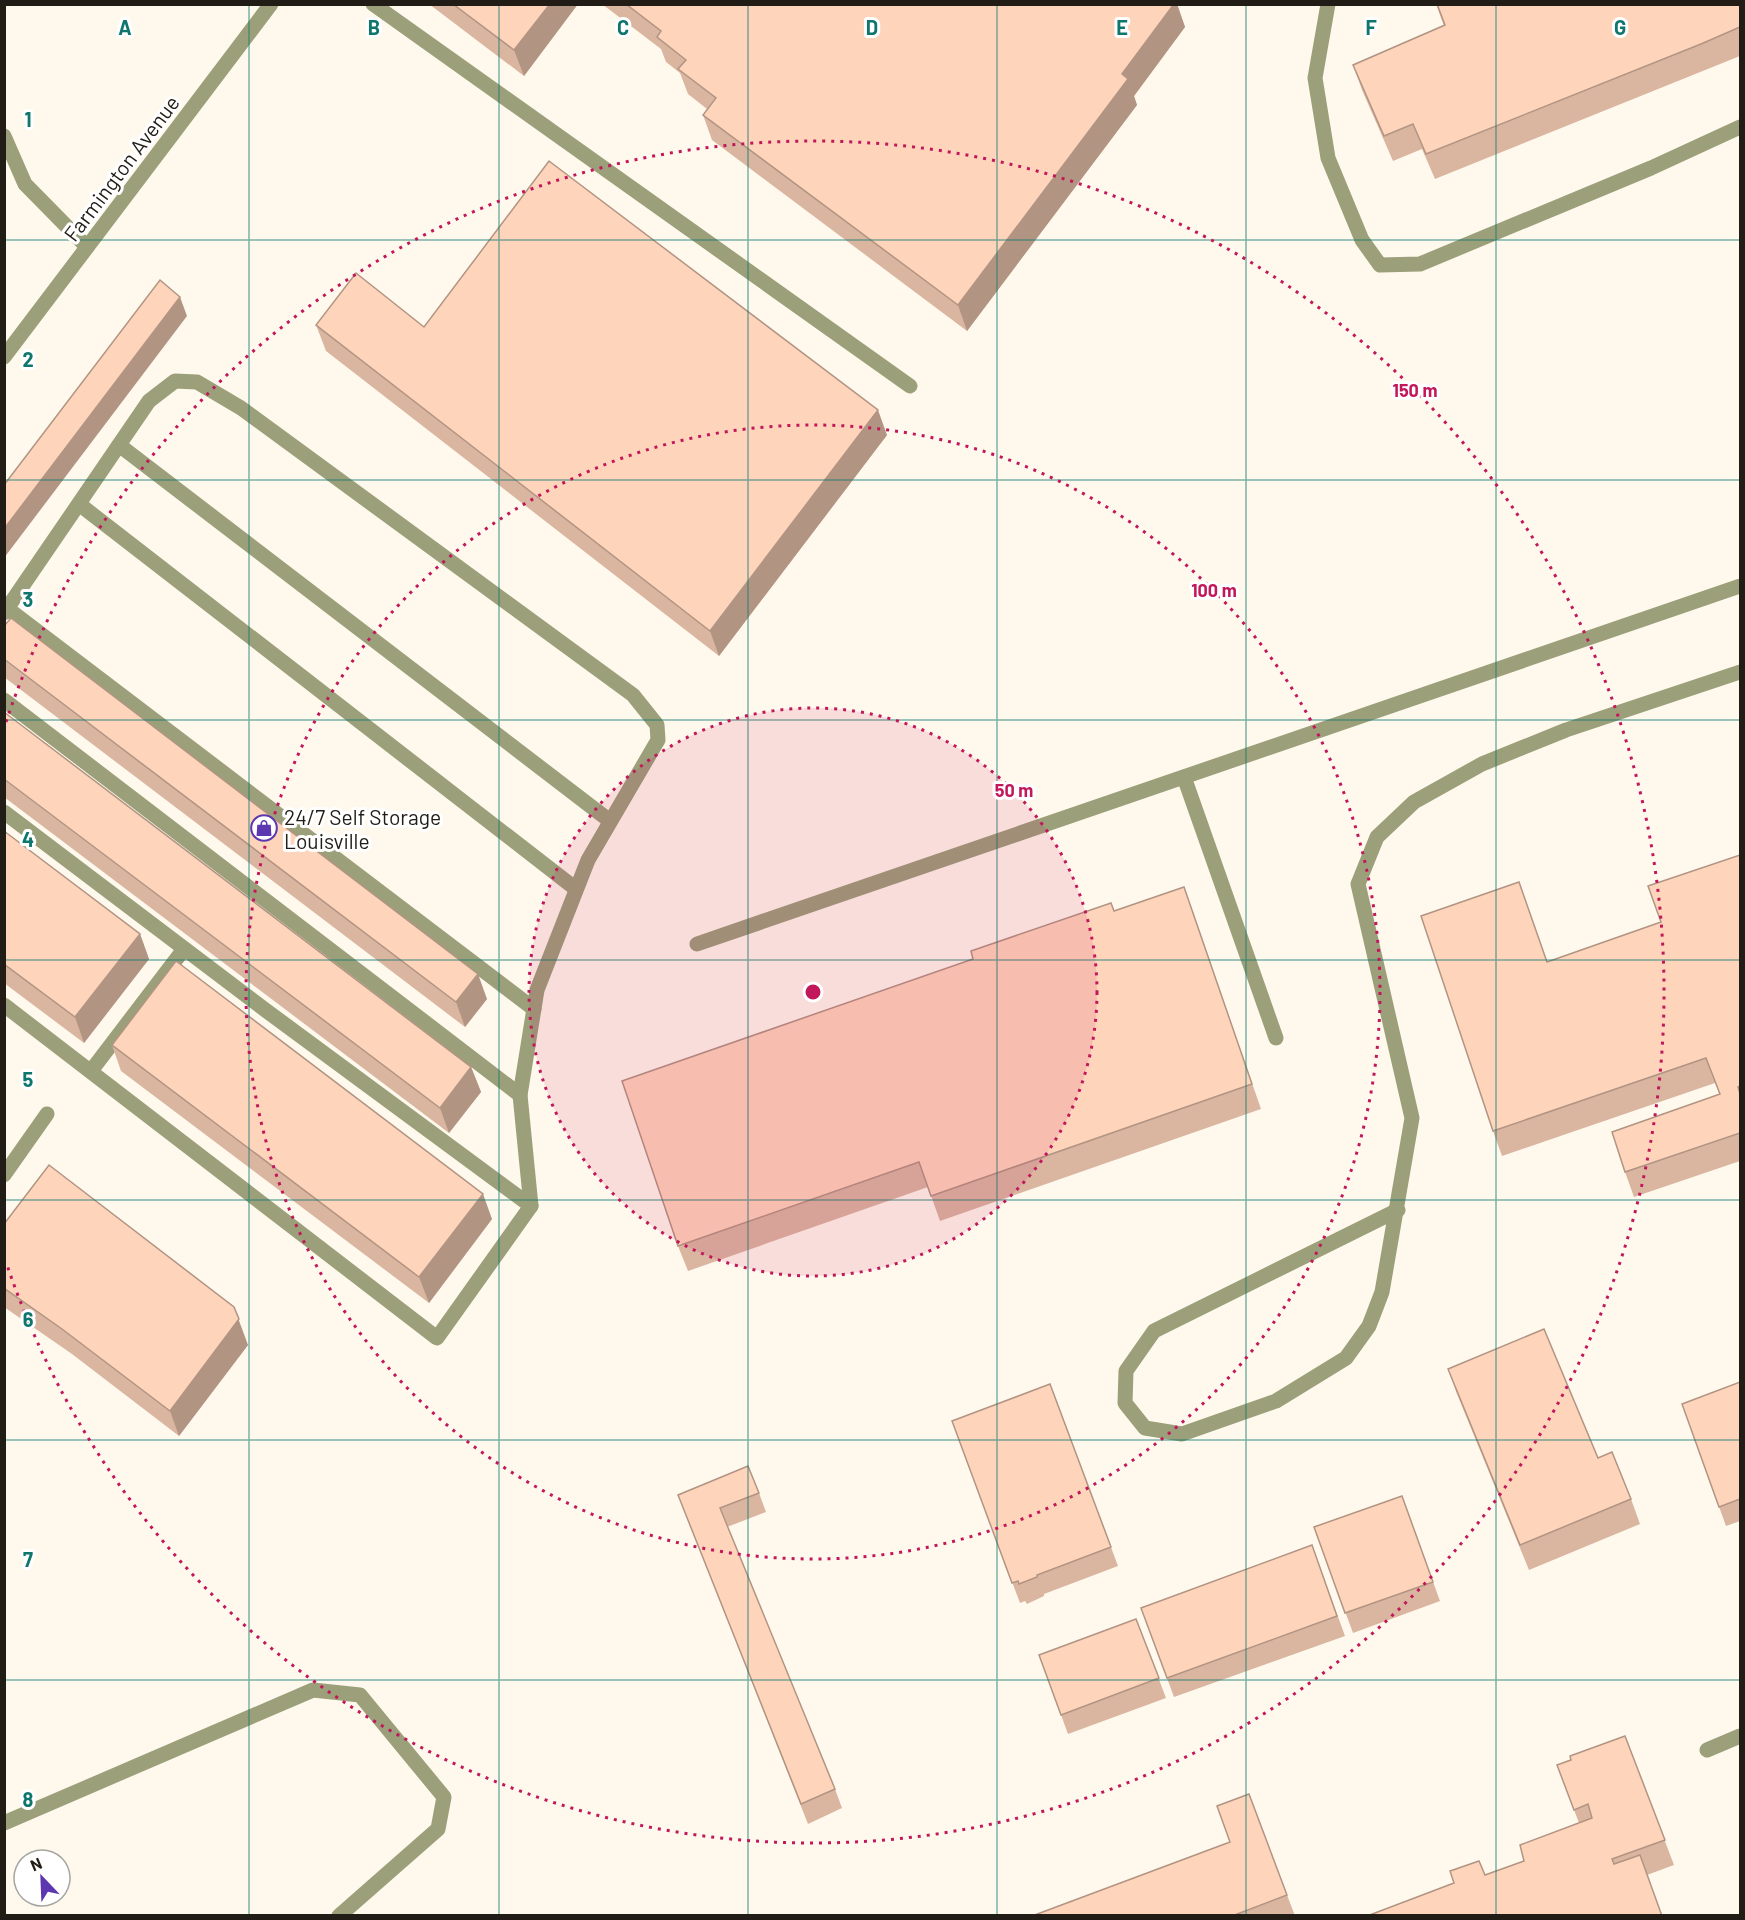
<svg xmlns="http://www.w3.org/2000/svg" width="1745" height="1920" viewBox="0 0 1745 1920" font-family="Barlow,sans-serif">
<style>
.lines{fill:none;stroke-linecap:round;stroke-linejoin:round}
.service{stroke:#9ba07a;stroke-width:15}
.minor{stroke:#9ba07a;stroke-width:15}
.wall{fill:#dab6a1}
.shaded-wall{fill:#b29483}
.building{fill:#fed4bb;stroke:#b29483;stroke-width:1.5}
.grid{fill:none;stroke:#0f766e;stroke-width:1.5;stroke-opacity:0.55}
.ring{fill:none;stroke:#c2185b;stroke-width:3;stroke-dasharray:3 6}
.labels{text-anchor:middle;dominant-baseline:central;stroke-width:6;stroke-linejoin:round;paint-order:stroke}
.street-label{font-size:21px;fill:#211d16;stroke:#fff}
.poi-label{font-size:21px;fill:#211d16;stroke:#fff;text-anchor:start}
.grid-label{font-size:20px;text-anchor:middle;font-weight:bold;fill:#0f766e;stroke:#fff;stroke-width:6;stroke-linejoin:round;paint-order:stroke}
.centre{fill:#c2185b;stroke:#fff;stroke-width:3}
.ring-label{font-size:18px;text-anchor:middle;font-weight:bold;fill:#c2185b;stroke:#fff;stroke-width:6;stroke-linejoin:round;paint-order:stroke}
</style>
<rect width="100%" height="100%" fill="#fff9ed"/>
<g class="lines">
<g class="service">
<polyline points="373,4 910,386"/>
<polyline points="1328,4 1315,78 1328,158 1362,240 1380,265 1420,264 1651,168 1740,127"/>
<polyline points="4,136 25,184 87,247"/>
<polyline points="119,445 610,821"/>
<polyline points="79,504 576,889"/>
<polyline points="8,609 534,1009"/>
<polyline points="4,613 149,401 175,381 197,382 241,408 633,695 657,725 658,740 588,860 537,990 520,1095 531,1206"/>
<polyline points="4,700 520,1095"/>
<polyline points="1184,777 1276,1038"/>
<polyline points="4,812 264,1009 531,1206 437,1338 4,1005"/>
<polyline points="697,944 1740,586"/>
<polyline points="91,1071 184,949"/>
<polyline points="1398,1210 1154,1331 1126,1371 1125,1403 1145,1428 1182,1434 1276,1401 1346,1358 1369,1326 1382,1292 1412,1118 1358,884 1377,837 1414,802 1482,764 1566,730 1740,672"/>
<polyline points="1707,1750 1740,1736"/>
<polyline points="4,1823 313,1690 360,1695 444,1797 438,1829 339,1916"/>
</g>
<g class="minor">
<polyline points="4,357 271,4"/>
<polyline points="4,1175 47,1114"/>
</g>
</g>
<g class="wall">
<polygon points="429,4 578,4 524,76"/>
<polygon points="602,4 1177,4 1185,27 1134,96 1137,105 967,331 712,140 703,115 707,109 688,94 680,73 666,62 661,49"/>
<polygon points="1436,4 1740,4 1740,56 1435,179 1422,149 1393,161 1362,90 1353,65 1444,26"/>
<polygon points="316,325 424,327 887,435 719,656 326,351"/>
<polygon points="4,626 487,999 465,1027 4,677"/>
<polygon points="4,712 471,1067 481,1092 449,1133 4,797"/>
<polygon points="4,831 140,934 149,959 84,1043 4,983"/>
<polygon points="1740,855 1740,1161 1634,1197 1625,1172 1720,1094 1715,1083 1502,1156 1493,1131 1547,962 1661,922"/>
<polygon points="1114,911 1193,912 1261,1109 940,1221 928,1187 688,1271 678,1246"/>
<polygon points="112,1045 492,1219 429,1303 121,1071"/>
<polygon points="4,1224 248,1345 179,1436 72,1354 4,1307"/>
<polygon points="1448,1369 1598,1458 1631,1499 1640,1524 1529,1570 1457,1394"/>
<polygon points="1740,1382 1740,1521 1726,1526 1682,1404"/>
<polygon points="1050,1384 1118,1566 1044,1594 1044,1596 1027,1604 1025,1601 1020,1603 952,1421"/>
<polygon points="759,1493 766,1512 727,1527 835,1789 842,1808 808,1824 678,1495"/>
<polygon points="1402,1496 1440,1601 1353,1633 1314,1527"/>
<polygon points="1312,1545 1345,1636 1174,1697 1141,1608"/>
<polygon points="1136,1619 1166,1698 1068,1734 1039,1655"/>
<polygon points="1625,1736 1674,1865 1647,1875 1485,1875 1524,1861 1579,1823 1557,1765"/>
<polygon points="1249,1794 1295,1916 1032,1916 1230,1842"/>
</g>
<g class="shaded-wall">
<polygon points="550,4 578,4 524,76 514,50"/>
<polygon points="1174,4 1177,4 1185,27 1134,96 1137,105 967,331 958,305 1122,74"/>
<polygon points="180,297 187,316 4,558 4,529"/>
<polygon points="878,410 887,435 719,656 710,631"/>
<polygon points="140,934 149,959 84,1043 75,1017"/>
<polygon points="478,974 487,999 465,1027 456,1002"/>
<polygon points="471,1067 481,1092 449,1133 440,1108"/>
<polygon points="483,1194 492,1219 429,1303 419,1277"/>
<polygon points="234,1307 248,1345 179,1436 170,1411"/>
</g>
<g class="building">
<polygon points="453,4 550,4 514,50"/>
<polygon points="626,4 1174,4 1122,74 1128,79 958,305 703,115 716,98 678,69 686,60 657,37 661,31"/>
<polygon points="1437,4 1740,4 1740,27 1701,44 1426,154 1413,124 1384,136 1353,65 1445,25"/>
<polygon points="549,161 878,410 710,631 316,325 356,273 424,327"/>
<polygon points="160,280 180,297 4,529 4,485"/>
<polygon points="11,618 478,974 456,1002 4,659 4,626"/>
<polygon points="4,712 471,1067 440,1108 4,779"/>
<polygon points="4,831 140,934 75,1017 4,964"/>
<polygon points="1740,855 1740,1086 1738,1087 1740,1094 1740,1133 1625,1172 1612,1132 1720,1094 1706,1058 1493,1131 1421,916 1519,882 1547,962 1661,922 1648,886"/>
<polygon points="1184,887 1252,1084 931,1196 919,1162 678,1246 622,1081 973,959 971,951 1111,903 1114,911"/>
<polygon points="176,961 483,1194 419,1277 112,1045"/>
<polygon points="49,1165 234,1307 239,1319 170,1411 62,1329 4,1288 4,1224"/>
<polygon points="1544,1329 1598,1458 1612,1452 1631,1499 1520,1545 1448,1369"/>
<polygon points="1740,1382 1740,1499 1719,1507 1682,1404"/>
<polygon points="1050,1384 1111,1547 1037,1575 1037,1577 1019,1584 1018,1581 1012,1583 952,1421"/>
<polygon points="748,1466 759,1493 720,1508 835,1789 801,1804 678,1495"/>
<polygon points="1402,1496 1433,1582 1345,1613 1314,1527"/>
<polygon points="1312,1545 1337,1616 1167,1678 1141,1608"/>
<polygon points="1136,1619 1159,1678 1061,1715 1039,1655"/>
<polygon points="1625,1736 1665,1840 1612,1859 1614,1864 1640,1855 1662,1916 1367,1916 1454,1883 1450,1871 1479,1861 1485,1875 1524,1861 1520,1845 1592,1818 1588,1804 1574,1810 1557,1765 1571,1760 1570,1756"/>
<polygon points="1249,1794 1287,1895 1232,1916 1032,1916 1230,1842 1217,1806"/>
</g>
<path class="grid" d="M249,4v1912M499,4v1912M748,4v1912M997,4v1912M1246,4v1912M1496,4v1912M4,240h1736M4,480h1736M4,720h1736M4,960h1736M4,1200h1736M4,1440h1736M4,1680h1736"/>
<circle cx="813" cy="992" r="284" fill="#c2185b" fill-opacity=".12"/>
<g class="ring">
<circle cx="813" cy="992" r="284"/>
<circle cx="813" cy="992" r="567"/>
<path d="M6 722A851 851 0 1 1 6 1262"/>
</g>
<defs>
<g id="shop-ring" transform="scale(1.35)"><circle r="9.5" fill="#fff" stroke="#5d37af" stroke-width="1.5"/><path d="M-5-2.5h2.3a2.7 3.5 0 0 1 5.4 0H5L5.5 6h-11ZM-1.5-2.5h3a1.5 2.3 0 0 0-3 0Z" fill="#5d37af"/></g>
</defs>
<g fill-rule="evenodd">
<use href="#shop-ring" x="264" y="828"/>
</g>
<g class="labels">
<g class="street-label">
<text transform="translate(121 168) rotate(-53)">Farmington Avenue</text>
</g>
<g class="poi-label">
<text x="284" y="816">24/7 Self Storage<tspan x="284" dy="24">Louisville</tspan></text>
</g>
</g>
<g class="grid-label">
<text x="125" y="35">A</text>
<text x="374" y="35">B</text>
<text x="623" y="35">C</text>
<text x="872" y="35">D</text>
<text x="1122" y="35">E</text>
<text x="1371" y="35">F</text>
<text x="1620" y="35">G</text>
<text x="28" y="127">1</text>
<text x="28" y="367">2</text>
<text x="28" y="607">3</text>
<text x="28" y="847">4</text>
<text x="28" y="1087">5</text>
<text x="28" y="1327">6</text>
<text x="28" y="1567">7</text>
<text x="28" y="1807">8</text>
</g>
<circle cx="813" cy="992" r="9" class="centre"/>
<g class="ring-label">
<text x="1415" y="397">150 m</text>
<text x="1214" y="597">100 m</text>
<text x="1014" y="797">50 m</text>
</g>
<rect width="1745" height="1920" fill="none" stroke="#211d16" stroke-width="12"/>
<g transform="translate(42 1878) rotate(337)"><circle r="28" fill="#ffffff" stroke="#a6a5a2" stroke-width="1.5"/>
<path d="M0-4.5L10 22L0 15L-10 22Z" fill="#5d37af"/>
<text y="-9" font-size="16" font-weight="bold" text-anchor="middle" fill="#211d16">N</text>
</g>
</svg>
